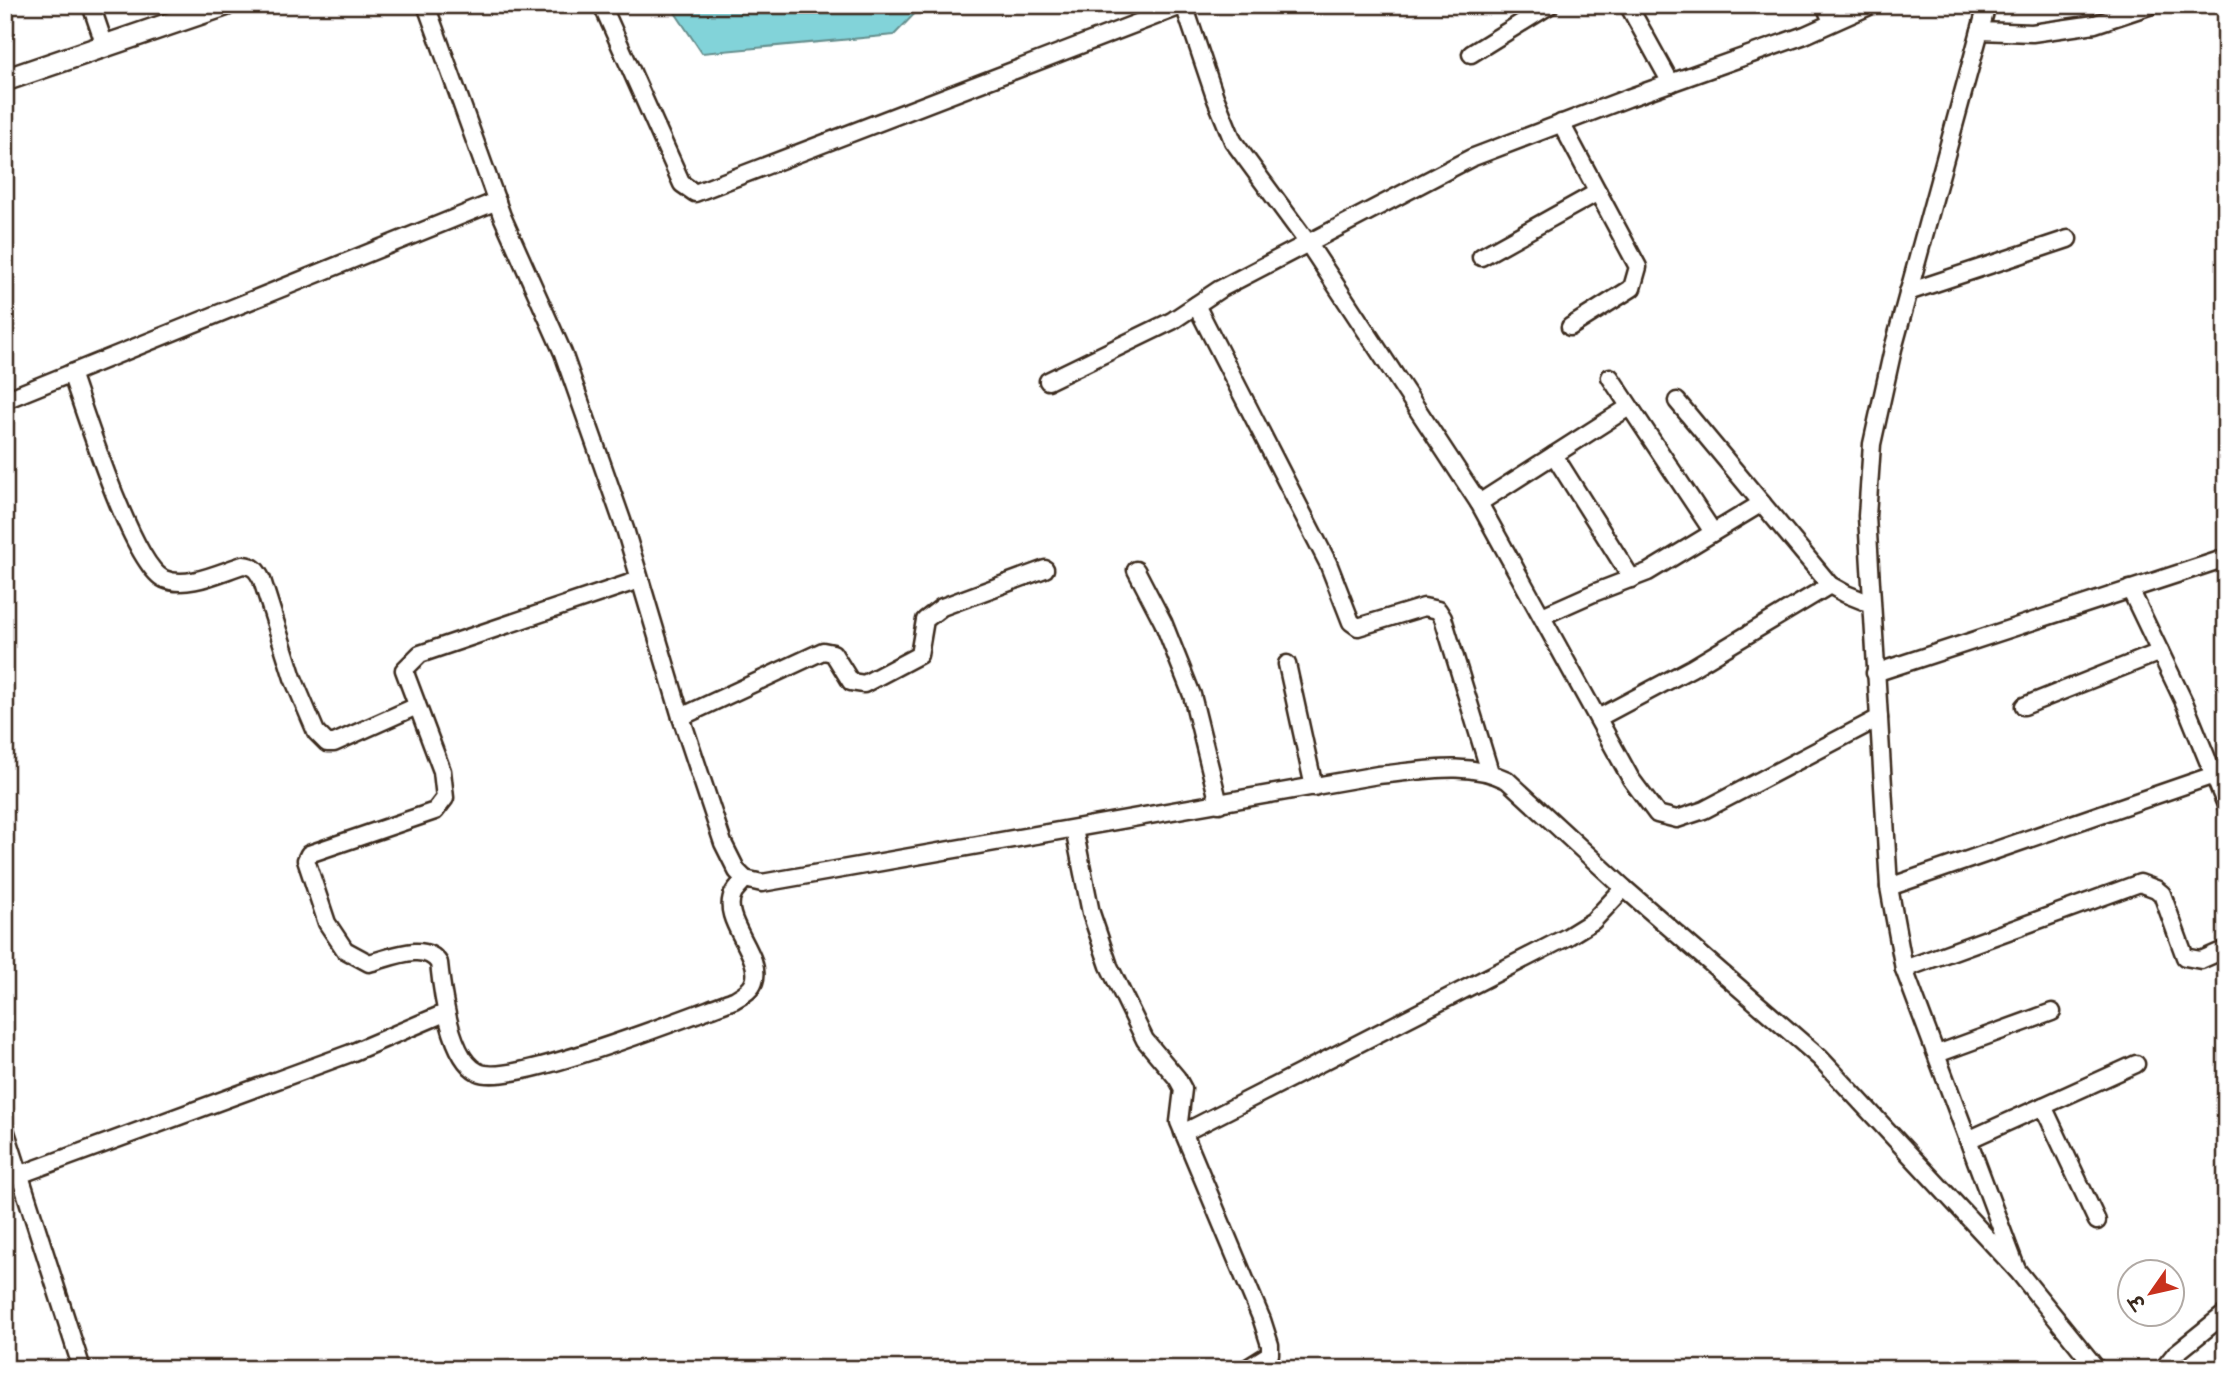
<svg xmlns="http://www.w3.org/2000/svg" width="2231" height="1374" viewBox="0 0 2231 1374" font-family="'Comic Neue','Playpen Sans Deva',sans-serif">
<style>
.water{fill:#82d3d9;stroke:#668f8e;stroke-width:2}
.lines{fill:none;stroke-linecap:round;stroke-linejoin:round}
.minor-casing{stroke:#3b2a1e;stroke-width:21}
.tertiary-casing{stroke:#3b2a1e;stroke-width:26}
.minor{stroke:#fff;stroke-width:16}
.tertiary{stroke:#fff;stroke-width:21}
</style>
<rect width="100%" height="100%" fill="#fff"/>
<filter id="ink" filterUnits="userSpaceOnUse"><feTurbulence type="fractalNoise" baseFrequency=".0143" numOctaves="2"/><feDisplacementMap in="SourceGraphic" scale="14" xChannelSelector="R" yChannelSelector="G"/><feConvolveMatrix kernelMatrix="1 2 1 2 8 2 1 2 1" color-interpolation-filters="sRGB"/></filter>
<g filter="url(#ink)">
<polygon class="water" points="670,5 923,5 894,35 702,53"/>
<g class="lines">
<g class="minor-casing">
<g id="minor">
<polyline points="91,5 105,46"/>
<path d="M426,5l76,211 61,137 62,176 56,188 42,126 14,28 8,8 17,4 616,-108c44,-4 89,-15 129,5l117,108 196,170 197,212"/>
<polyline points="602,5 682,184 695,193 1184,5"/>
<polyline points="1184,5 1215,97 1233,141 1308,243 1479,503 1631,779 1657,814 1677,819 1704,810 1879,718"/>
<polyline points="1628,5 1671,83"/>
<polyline points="1825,5 1832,22"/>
<polyline points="1987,5 1893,349 1872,444 1867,516 1889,887 1904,969 2017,1270 2097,1369"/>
<polyline points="1980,31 2032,33 2095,24 2152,5"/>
<polyline points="1471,54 1550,5"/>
<polyline points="1561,123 1638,267 1632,288 1570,327"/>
<polyline points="1481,257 1598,192"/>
<polyline points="1908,292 2068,239"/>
<polyline points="1196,305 1328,563 1351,622 1358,627 1424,607 1438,610 1443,618 1490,772"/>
<path d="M71,373c14,39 61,191 93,206 23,10 56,-7 79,-14 11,1 14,5 19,15l31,98 23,54 11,11h7l83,-37"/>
<polyline points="1610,377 1713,532"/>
<polyline points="1048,381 1172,321 1220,289 1471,158 1628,98 1805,35 1872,5"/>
<polyline points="5,400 497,201"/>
<polyline points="1677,401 1830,585 1846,594 1871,604"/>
<polyline points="1554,455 1632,579"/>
<polyline points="1479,503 1629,407"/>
<polyline points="1136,570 1163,622 1192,695 1219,804"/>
<path d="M639,580l-219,74 -16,16 38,101 3,27 -10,13 -126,43 -3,6 21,63 18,27 24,13c21,-5 56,-22 70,0 3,28 11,95 39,109 32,16 214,-57 256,-72 8,-5 17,-9 20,-18 10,-27 -36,-63 -20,-90 3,-5 8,-9 11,-13"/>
<polyline points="2130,589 2184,702 2226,805"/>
<polyline points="1542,616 1596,592 1648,572 1762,503"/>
<polyline points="1287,664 1314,787"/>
<polyline points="1875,673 2226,558"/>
<polyline points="2024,706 2160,652"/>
<polyline points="681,717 823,651 833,653 851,682 864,684 919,655 925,620 942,607 1045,569"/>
<polyline points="1598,718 1692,668 1830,585"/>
<polyline points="1074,829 1091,913 1109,966 1145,1040 1177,1078 1183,1089 1179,1122 1262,1320 1270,1345 1270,1354 1246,1369"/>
<polyline points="1889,887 2214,775"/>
<polyline points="1904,969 2140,883 2156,889 2162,894 2185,957 2201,960 2226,949"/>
<polyline points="1937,1054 2052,1012"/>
<polyline points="2043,1106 2097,1221"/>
<polyline points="5,1129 82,1369"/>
<polyline points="1183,1133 1567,937 1593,921 1624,888"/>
<polyline points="1968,1140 2136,1064"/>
<polyline points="19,1175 351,1053 445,1013"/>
<polyline points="2163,1369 2175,1354 2226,1313"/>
</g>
</g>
<g class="tertiary-casing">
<polyline id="tertiary" points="5,80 225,5"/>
</g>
<use href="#minor" class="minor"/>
<use href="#tertiary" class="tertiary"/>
</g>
</g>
<rect width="2231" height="1374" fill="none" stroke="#fff" stroke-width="28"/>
<rect x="14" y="14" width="2203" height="1346" fill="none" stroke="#3b2a1e" stroke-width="2.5" filter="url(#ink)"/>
<g transform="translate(2151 1293) rotate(236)"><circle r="33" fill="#ffffff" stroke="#b1aaa5" stroke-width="2"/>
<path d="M0-5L12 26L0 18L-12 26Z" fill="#c8321e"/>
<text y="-10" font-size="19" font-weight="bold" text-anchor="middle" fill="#3b2a1e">उ</text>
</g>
</svg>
